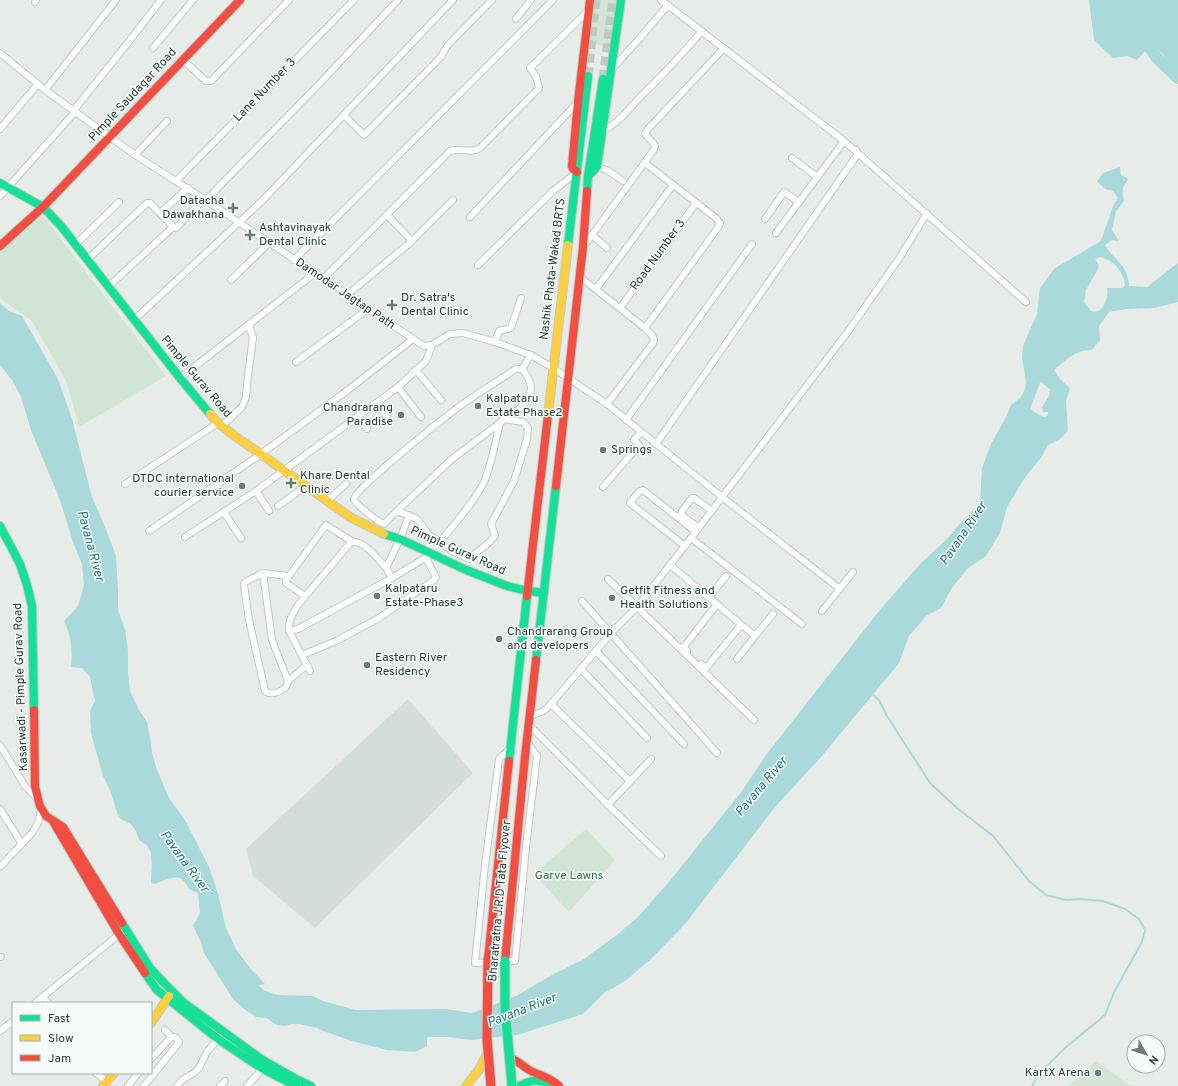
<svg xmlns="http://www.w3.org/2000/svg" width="1178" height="1086" viewBox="0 0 1178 1086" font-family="Overpass,sans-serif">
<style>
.built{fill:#d5ddd9}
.green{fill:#d0e5d4}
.water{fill:#a9d9da;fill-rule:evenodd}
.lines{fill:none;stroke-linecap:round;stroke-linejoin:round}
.stream{stroke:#a9d9da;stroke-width:2}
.river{stroke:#a9d9da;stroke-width:12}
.primary-tunnel{stroke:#c0cac5;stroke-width:9;stroke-dasharray:9 4.5;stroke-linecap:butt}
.street-casing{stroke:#c4c9c6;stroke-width:8}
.fast-casing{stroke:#c2cac6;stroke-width:10}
.slow-casing{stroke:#c2cac6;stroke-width:10}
.jam-casing{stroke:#c2cac6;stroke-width:10}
.street{stroke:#fbfcfc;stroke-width:6}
.fast{stroke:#16e098;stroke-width:8}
.slow{stroke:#ffcf43;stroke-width:8}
.jam{stroke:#f24e42;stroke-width:8}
.fast-bridge-casing{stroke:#c2cbc7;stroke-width:11;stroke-linecap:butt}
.jam-bridge-casing{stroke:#c2cbc7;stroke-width:11;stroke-linecap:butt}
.fast-bridge{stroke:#16e098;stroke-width:9}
.jam-bridge{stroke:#f24e42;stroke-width:9}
.poi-dot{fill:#687d74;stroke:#f6faf8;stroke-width:1.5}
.labels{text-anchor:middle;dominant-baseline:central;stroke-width:3;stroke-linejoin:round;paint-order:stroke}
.street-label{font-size:12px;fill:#244135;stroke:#f6faf8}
.poi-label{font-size:12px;fill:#244135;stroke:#f6faf8;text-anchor:start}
.park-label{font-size:12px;fill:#2e7841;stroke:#f6faf8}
.water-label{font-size:13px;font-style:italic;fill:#1d7a7e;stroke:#f6faf8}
</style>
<rect width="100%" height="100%" fill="#e7ece9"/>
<polygon class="built" points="408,699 473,773 315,928 253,876 246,849"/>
<g class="green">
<polygon points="595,0 620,0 612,47 590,43"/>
<polygon points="43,216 166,376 79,427 67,383 32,321 5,302 0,296 0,251"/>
<polygon points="586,829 615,860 569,912 534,874"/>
<polygon points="1096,1061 1131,1086 1068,1086"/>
</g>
<g class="water">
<path d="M1089,0h89v77c-7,-13 -15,-24 -26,-34l-15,17 -10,-4 -14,2 -19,-18z"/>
<path d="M1120,167l1,8 6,3 1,2c-7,8 -6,12 -4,21l-8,10 -4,19 7,11 -7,-1 -7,5c10,17 23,19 24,41l18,1 31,-24v39l-24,6 -28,1 -17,3 -10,14 1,14 -8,10c-15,-1 -27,10 -38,20l6,9 10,9 -4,13 2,30 -8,8 -12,6 -6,11 -18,23 -17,28 -7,26 -14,23 -19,13 -15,19 -11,20 -15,8 -17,20 -10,27 -78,94 -46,50 -89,116 -36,37 -25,21 -21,12 -21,21 -66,21 -45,5 -25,-3h-20v9l-12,6 -28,-2 -35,-9 -29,-10 -6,-3 -18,-4h-8l-6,2 -8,-1 -11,-7 -10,-1 -12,-8 -11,-10 -29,-46 -3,-11 -8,-16 7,-13 -2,-20 -9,-4c-9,-19 -19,-10 -35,-5l-3,-1v-5l1,-11 -1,-14 -4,-8 -8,-5 -3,-9 -5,-7 -10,-5 -3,-4 -8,-25 -7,-14 -12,-43 -1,-22 5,-10 -5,-24 -8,-9 -11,-1c2,-16 0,-31 -7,-46l14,-15 6,-21 -2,-21 -9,-22 -13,-42 -29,-70 -10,-33 -9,-17 -12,-15v-62l9,8 13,5 36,63 14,40 20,78 15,35 9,24 2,34v20l7,20 3,21v22l2,18 9,19 8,12 3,15 2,16 5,17 12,28 16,22 24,47 9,27 8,34 10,21 14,19 15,16 -6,1 4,5 15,5 35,1 10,5 33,9 90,-1 27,4 43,-17 36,-21 32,-16 34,-25 19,-16 31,-35 74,-92 24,-36 113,-144 42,-48 24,-22 21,-24 14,-13 2,-36 9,-24 16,-29 4,-10 9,-7 5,-7 1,-10 -4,-23 1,-12 14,-32 3,-26 15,-20 46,-27 12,-35 5,-8 -5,-7 -8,-2 -8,-8 6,-8zM1100,257c14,3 23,14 25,28l-2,3h-16c2,7 -2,20 -9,23 -2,1 -5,1 -7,0l-7,-9 2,-12 11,-19 2,-6 -4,-6zM1039,381c5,2 7,6 11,8l-1,7 -7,11 1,5h5v3l-3,2c-6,-2 -13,-6 -16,-11 -4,-9 3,-22 10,-25z"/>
</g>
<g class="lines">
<polyline class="stream" points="871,693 879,700 887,716 930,783 957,808 993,836 1029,881 1046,895 1066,900 1080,899 1103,901 1125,909 1139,919 1145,930 1142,942 1114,992 1105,1015 1065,1048 1039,1074 1032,1086"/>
<g class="river">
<polyline points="1140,33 1157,58 1178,78"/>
<polyline points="1024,408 1038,371"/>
</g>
<g class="primary-tunnel">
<polyline points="588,76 596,0"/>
<polyline points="603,79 613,0"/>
</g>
<g class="street-casing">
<g id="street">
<polyline points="661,0 844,141 1026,302"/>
<polyline points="35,2 36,0"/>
<polyline points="516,19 531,0"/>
<polyline points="153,48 193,0"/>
<polyline points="0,53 45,90 135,155 204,199 424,346 432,345 450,334 463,333 495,342 531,355 553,368 607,404 722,497 840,589"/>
<polyline points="183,60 206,81 211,81 289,0"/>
<polyline points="611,70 640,38 668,5"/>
<polyline points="45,90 116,0"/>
<polyline points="74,110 127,44 161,0"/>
<polyline points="344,115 364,135 440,58 448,45 492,0"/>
<polyline points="0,129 38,84"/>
<path d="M602,131c18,-8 28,-24 41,-37 21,-20 40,-41 59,-63"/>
<polyline points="135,155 167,121"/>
<polyline points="792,158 817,177"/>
<polyline points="645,163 716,218 720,223 719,226 645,328"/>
<polyline points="597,167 607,170 623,181"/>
<polyline points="176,181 354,0"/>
<polyline points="0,196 76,111"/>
<polyline points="206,200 322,81 398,0"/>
<polyline points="160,213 188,188"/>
<polyline points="387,215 412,241"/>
<polyline points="470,217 578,102"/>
<polyline points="765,219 784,192 799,202"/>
<polyline points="176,228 204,199"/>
<polyline points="776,233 844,141"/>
<polyline points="592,235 607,248"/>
<polyline points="76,244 119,202"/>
<polyline points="584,246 653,151 655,147 654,144 645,134 648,129 724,48"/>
<polyline points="88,259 147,203 150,203 173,227 108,287"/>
<polyline points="294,260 553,0"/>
<polyline points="478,265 553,191 577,172"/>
<polyline points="580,277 645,328 652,335 654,340 653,343 607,404"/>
<path d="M323,279l127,-128c10,-4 22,4 31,-4l58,-59 -3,-12 -6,-8 58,-57"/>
<polyline points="231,280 269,243"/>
<polyline points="596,289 673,185"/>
<polyline points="347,295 412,241 453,200"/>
<polyline points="620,308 696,203"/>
<polyline points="134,320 263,200 453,0"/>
<polyline points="495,342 499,331 511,328 521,298"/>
<polyline points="296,362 368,309"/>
<polyline points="416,370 441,400"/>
<polyline points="180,378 315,273"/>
<polyline points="398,387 421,417"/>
<polyline points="377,403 388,419"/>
<polyline points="357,417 367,429"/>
<path d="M503,419l20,3 5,6 -1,11 -13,42 -23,43 4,11c-6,11 -18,15 -26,24l-17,-8 -12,-9 -11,-7 -10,-14 -4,-3 -18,-7 -13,13c-6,-2 -29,-20 -30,-25 -2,-8 90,-81 102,-90 19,-14 40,-27 60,-40h6l9,-14"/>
<polyline points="626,420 752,244"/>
<polyline points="222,426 242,407 246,397 248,375 253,338 249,325"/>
<polyline points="656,444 857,155 857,152 856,150"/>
<polyline points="125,484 218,423"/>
<polyline points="603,487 639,445 634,440 641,432"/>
<polyline points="256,491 269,511"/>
<polyline points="327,501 346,484"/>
<polyline points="278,506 306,486"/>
<polyline points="397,511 452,459 500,423"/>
<polyline points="224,512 241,538"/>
<polyline points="699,528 681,515 682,511 692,498 694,498 712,511"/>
<polyline points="149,531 261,454 348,390 413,339"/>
<polyline points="185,537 256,491 398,387 425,362 428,356 432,345"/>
<polyline points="691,538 802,624"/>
<path d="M440,542c15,-19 33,-38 44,-60 8,-18 11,-40 16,-59 4,-5 10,-7 15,-11 9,-6 19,-18 15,-29 -1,-5 -5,-10 -8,-14"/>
<polyline points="685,546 630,503 631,501 640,491 643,490 696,532"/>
<polyline points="670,565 755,636 773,614"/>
<path d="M386,568l6,10 -94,51 -9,2c-1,-10 4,-18 9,-26l53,-63c13,-2 27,17 35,26l14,-29 9,-24"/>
<polyline points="263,573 272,640 288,681 307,665"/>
<polyline points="608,579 754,720"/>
<polyline points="305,596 286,583 286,580 326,525 353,542"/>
<polyline points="709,597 726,576"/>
<polyline points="582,601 717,753"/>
<polyline points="822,611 853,572"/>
<polyline points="289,631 310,671"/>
<polyline points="596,651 684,744"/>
<polyline points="687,651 683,648 717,604"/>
<polyline points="302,655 336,641 379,618 434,580 436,577 426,558 425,558 392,578"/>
<polyline points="737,659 755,636"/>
<polyline points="701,664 706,668 741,625"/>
<polyline points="581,669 647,738"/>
<path d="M288,681c-1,3 -1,5 -3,7 -5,4 -15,8 -20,3l-16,-71 -5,-35 1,-3 18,-9 25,3"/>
<polyline points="551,704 630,781"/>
<polyline points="530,716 544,711 551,704 611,633 637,607 691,538 849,330 900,257 927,213"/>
<polyline points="529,725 547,743 608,805 661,856"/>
<polyline points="0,745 25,786 36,797"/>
<polyline points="510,749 499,759 485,865 475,963 515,961 526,847 537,756 527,742"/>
<polyline points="608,805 651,759"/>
<polyline points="0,809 22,844"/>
<polyline points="0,867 32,833 38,823 41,811"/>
<polyline points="0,957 1,957"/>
<polyline points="43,997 48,1003"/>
<polyline points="35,1003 122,932"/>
<polyline points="165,1030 172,1037"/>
<polyline points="0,1031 13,1021"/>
<polyline points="96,1073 107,1082"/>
<polyline points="128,1086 138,1073"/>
<path d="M144,1086l33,-41 2,-3c-1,-3 -4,-6 -8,-5l-20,22"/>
<polyline points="177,1086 182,1080 194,1073 199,1068 207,1052 218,1039"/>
<polyline points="220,1086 225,1081"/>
<polyline points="247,1086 265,1066"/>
</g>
</g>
<g class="fast-casing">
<g id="fast">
<polyline points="588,176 597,167 621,0"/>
<polyline points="0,183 43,207 61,226 180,378 210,414"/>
<polyline points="587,191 588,176 603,79"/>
<polyline points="568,245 588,76"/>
<polyline points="0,526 20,564 27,585 32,606 34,710"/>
<polyline points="384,534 400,539 464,569 507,586 528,591 544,593"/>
<polyline points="536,660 556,486"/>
<polyline points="509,761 527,596"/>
<polyline points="122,923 150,968 164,983 184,1003 261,1059 294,1078 311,1086"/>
<polyline points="145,973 157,990 218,1039 263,1069 296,1086"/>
<path d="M519,1086c10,-5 18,-8 29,-2"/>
</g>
</g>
<g class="slow-casing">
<g id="slow">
<polyline points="210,414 218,423 232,434 350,517 384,534"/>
<polyline points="548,415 568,245"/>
<polyline points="151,1023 169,996"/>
<polyline points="103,1086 114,1073"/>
<polyline points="466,1086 478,1071 488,1053"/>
</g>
</g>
<g class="jam-casing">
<g id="jam">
<polyline points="577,172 573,169 572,166 578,102 590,0"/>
<polyline points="0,246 43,207 240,0"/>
<polyline points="556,486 583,247 587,191"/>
<polyline points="527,596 548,415"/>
<polyline points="34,710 35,787 40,806 46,816 63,827 122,923"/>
<polyline points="54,823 119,934 145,973"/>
<polyline points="488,959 509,761"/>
<polyline points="505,961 525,757 536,660"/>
<path d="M509,1058c9,2 14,9 22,13 10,5 20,7 28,15"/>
</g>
</g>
<use href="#street" class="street"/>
<use href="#fast" class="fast"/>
<use href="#slow" class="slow"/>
<use href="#jam" class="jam"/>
<g class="fast-bridge-casing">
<polyline id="fast-bridge" points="505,961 505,1008 512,1086"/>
</g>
<g class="jam-bridge-casing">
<polyline id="jam-bridge" points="488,959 487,1039 491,1086"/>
</g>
<use href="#fast-bridge" class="fast-bridge"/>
<use href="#jam-bridge" class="jam-bridge"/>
</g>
<g class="poi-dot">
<path d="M231 202h4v4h4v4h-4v4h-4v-4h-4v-4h4z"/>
<path d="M248 229h4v4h4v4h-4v4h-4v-4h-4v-4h4z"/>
<path d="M390 299h4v4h4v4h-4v4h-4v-4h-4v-4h4z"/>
<circle cx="478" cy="406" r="4"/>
<circle cx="401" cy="415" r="4"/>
<circle cx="603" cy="450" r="4"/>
<path d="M289 477h4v4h4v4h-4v4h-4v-4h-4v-4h4z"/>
<circle cx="242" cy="486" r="4"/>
<circle cx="377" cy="596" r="4"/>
<circle cx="612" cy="598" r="4"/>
<circle cx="499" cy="639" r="4"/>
<circle cx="367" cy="665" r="4"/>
<circle cx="1098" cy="1073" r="4"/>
</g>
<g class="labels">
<g class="street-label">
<text transform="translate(265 90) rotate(-46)">Lane Number 3</text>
<text transform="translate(133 95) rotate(-47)">Pimple Saudagar Road</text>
<text transform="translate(658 255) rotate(-54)">Road Number 3</text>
<text transform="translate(553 269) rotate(-83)">Nashik Phata-Wakad BRTS</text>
<text transform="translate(345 294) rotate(34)">Damodar Jagtap Path</text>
<text transform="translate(196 377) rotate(50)">Pimple Gurav Road</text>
<text transform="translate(458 551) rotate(24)">Pimple Gurav Road</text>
<text transform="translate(21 687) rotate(-92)">Kasarwadi - Pimple Gurav Road</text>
<text transform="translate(500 901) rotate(-85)">Bharatratna J.R.D Tata Flyover</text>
</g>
<g class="poi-label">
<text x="224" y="201" text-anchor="end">Datacha<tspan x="224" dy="14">Dawakhana</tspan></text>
<text x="259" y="228">Ashtavinayak<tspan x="259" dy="14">Dental Clinic</tspan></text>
<text x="401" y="298">Dr. Satra's<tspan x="401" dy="14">Dental Clinic</tspan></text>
<text x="486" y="399">Kalpataru<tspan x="486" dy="14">Estate Phase2</tspan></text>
<text x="393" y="408" text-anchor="end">Chandrarang<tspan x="393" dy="14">Paradise</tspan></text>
<text x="611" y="450">Springs</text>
<text x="300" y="476">Khare Dental<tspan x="300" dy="14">Clinic</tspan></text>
<text x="234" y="479" text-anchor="end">DTDC international<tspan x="234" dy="14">courier service</tspan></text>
<text x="385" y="589">Kalpataru<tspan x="385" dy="14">Estate-Phase3</tspan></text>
<text x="620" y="591">Getfit Fitness and<tspan x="620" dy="14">Health Solutions</tspan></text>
<text x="507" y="632">Chandrarang Group<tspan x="507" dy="14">and developers</tspan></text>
<text x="375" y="658">Eastern River<tspan x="375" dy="14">Residency</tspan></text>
<text x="1090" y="1073" text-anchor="end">KartX Arena</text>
</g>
<g class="park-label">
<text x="569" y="876">Garve Lawns</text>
</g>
<g class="water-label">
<text transform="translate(964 534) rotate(-56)">Pavana River</text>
<text transform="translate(90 546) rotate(75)">Pavana River</text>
<text transform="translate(762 787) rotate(-50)">Pavana River</text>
<text transform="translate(184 862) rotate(54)">Pavana River</text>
<text transform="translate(522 1011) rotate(-21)">Pavana River</text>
</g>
</g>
<rect x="12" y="1002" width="140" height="72" fill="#f6faf8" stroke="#a2b0aa"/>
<rect x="20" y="1015" width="20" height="6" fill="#16e098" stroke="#a2b0aa"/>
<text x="48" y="1022" font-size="12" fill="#244135">Fast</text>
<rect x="20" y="1035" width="20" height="6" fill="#ffcf43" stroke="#a2b0aa"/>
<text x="48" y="1042" font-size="12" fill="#244135">Slow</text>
<rect x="20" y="1055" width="20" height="6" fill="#f24e42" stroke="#a2b0aa"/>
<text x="48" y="1062" font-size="12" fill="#244135">Jam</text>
<g transform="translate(1146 1054) rotate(129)"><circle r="19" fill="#f6faf8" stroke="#a2b0aa"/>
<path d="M0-3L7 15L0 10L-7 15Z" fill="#687d74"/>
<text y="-6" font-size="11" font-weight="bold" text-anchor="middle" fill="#244135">N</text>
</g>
</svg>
